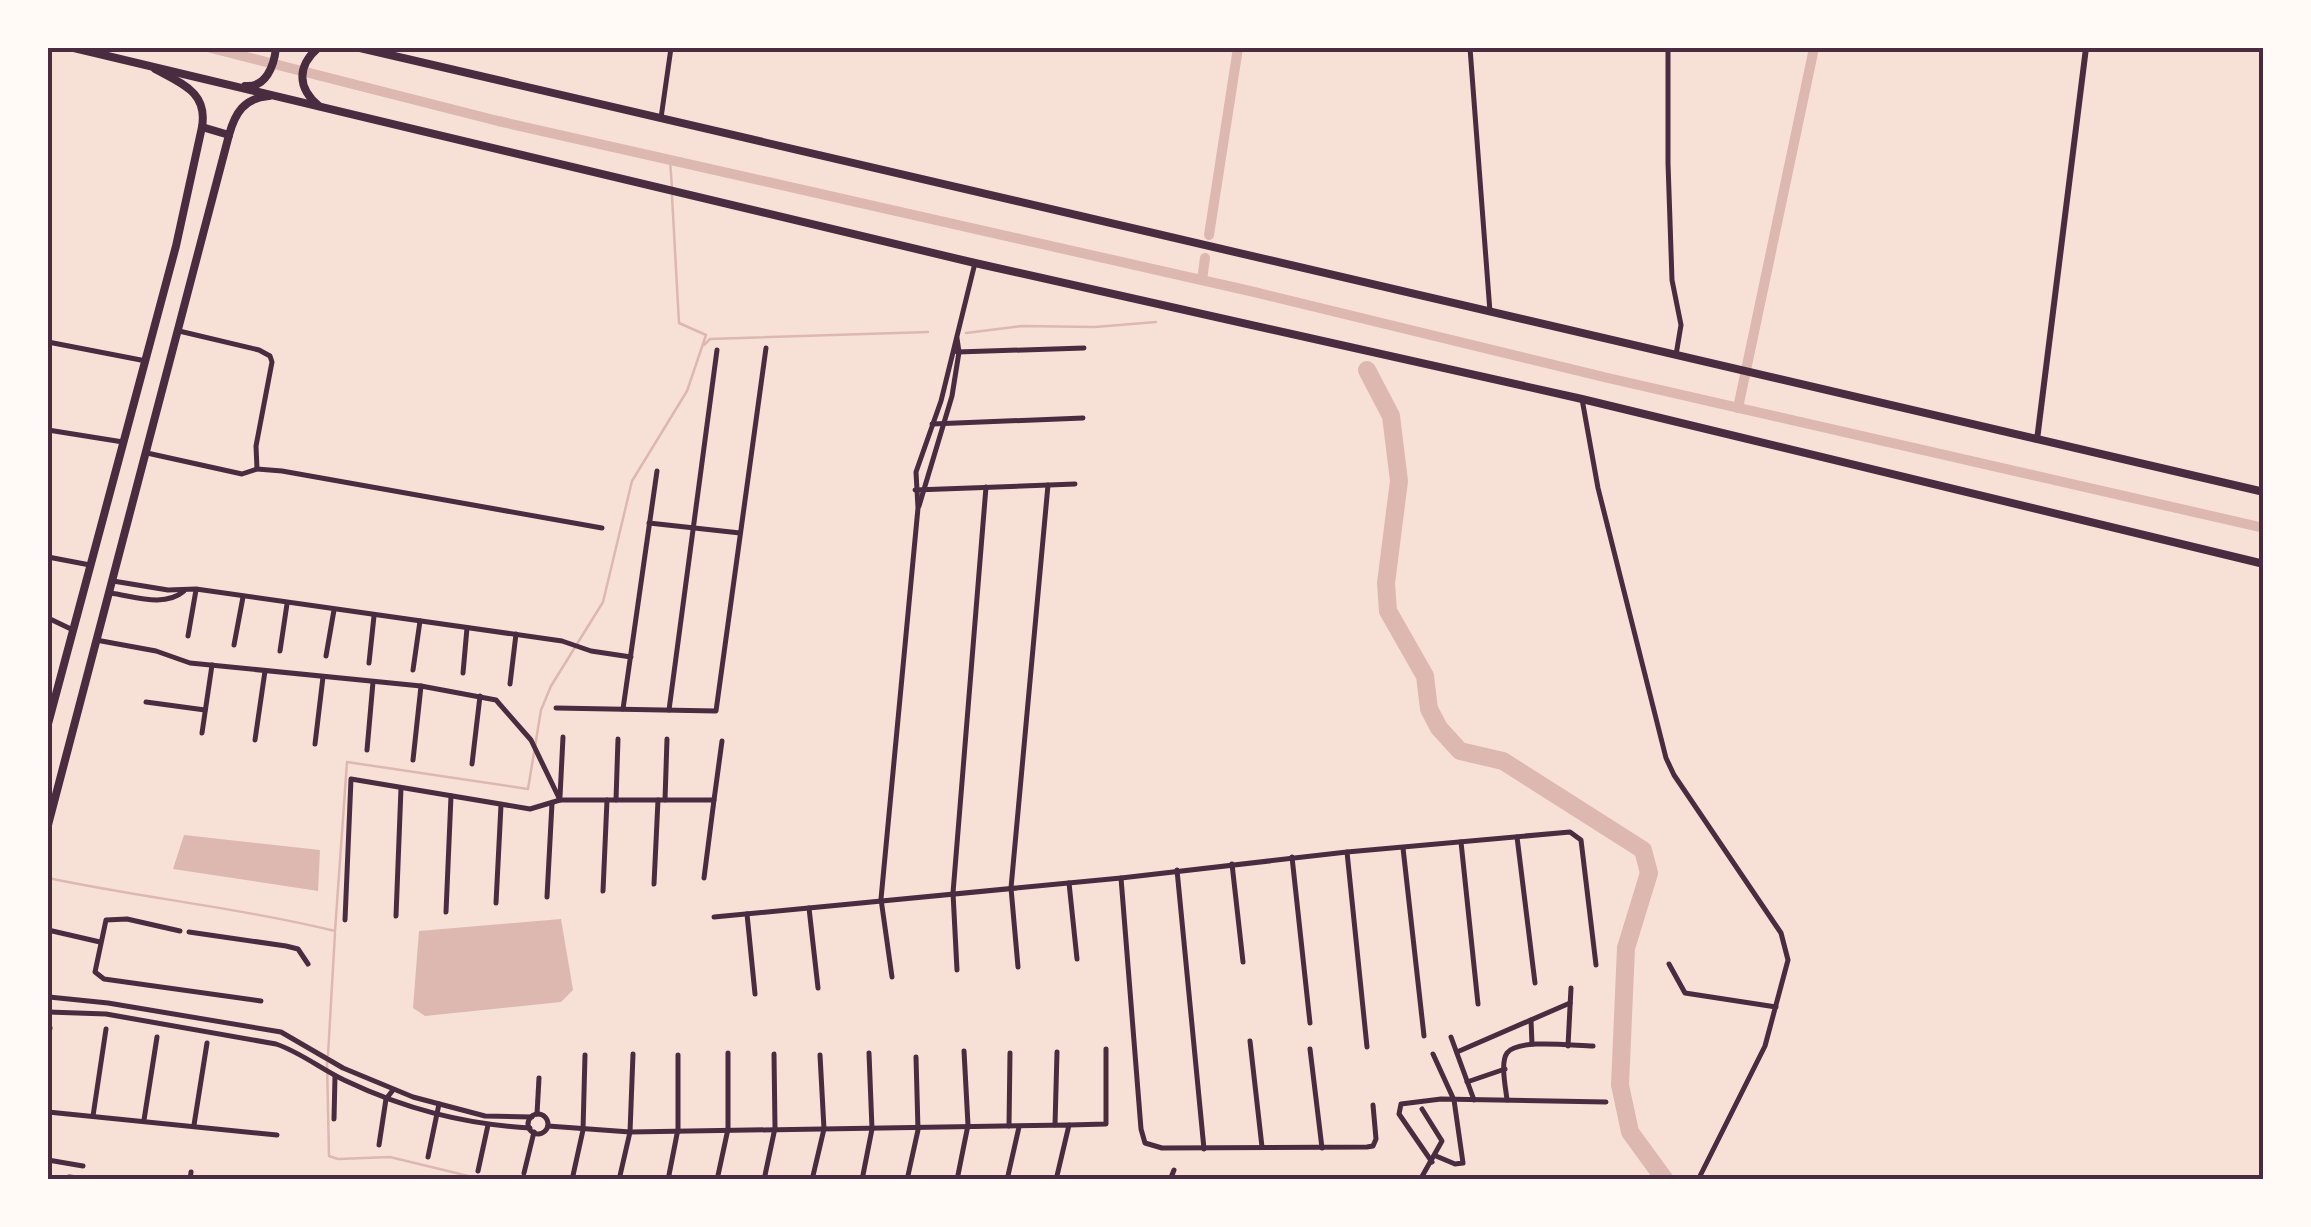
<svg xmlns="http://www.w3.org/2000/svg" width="2311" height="1227" viewBox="0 0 2311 1227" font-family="Jost,sans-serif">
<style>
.water{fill:#dcb8b0}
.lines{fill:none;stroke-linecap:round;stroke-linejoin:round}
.stream{stroke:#dcb8b0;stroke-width:2.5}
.canal{stroke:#dcb8b0;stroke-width:10}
.river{stroke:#dcb8b0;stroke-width:18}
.minor{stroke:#4a2c40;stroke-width:5}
.tertiary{stroke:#4a2c40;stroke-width:6}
.secondary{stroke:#4a2c40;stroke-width:8}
.primary{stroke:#4a2c40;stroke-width:8}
.neatline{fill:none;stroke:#4a2c40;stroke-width:4}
</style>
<rect width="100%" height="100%" fill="#f7e1d7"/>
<g class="water">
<polygon points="184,835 320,850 318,891 173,869"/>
<polygon points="561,919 573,990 561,1002 425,1016 413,1008 419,931"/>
</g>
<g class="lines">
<g class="stream">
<polyline points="670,160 672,188"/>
<polyline points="966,333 1022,326 1095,327 1156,322"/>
<polyline points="704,345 710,339 928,332"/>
<path d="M48,878c95,20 192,30 287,53l12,-169 181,27 13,-79 10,-24 52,-84 29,-121 55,-90 19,-56 -27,-12 -7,-127"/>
<polyline points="328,1055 335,933"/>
<polyline points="327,1063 329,1156 338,1159 390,1157 485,1180"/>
</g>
<g class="canal">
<polyline points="211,48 498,121 1250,291 1608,378 2264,528"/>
<polyline points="1209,235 1238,48"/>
<polyline points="1202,280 1205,258"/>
<polyline points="1738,408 1814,48"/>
</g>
<polyline class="river" points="1367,370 1391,416 1399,481 1386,583 1388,611 1425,676 1429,709 1439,728 1460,751 1503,761 1643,850 1649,873 1626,948 1620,1085 1630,1132 1665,1180"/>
<g class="minor">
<polyline points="1470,48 1490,312"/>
<polyline points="1668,48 1668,163 1672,280 1681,325 1676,355"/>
<polyline points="661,118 671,48"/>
<polyline points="179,331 259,350 270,356 272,362 256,446 257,469 282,471 602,528"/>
<polyline points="48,342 146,361"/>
<polyline points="957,352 1084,348"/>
<polyline points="1582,399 1598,488 1666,758 1674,775 1781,933 1788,960 1765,1046 1698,1180"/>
<polyline points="932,424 1083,418"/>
<polyline points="48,430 123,442"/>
<polyline points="147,453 242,474 257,469"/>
<polyline points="915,490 1075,484"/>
<polyline points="919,506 952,396 959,352 957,338"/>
<polyline points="649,523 740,533"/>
<polyline points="48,557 90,565"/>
<polyline points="113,581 168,590 196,589 562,641 591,651 631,657"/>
<path d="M110,593c24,3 54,15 74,-2"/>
<polyline points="48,618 73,630"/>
<polyline points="188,636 196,590"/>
<polyline points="96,640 156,651 190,663 421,686 496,700 531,740 560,800"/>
<polyline points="234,645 243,597"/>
<polyline points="280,651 287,604"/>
<polyline points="326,656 334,610"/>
<polyline points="369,663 374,616"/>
<polyline points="413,670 420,621"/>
<polyline points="463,673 467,628"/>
<polyline points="510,684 516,634"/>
<polyline points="146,702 205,710"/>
<polyline points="556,708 716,711 766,348"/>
<polyline points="623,709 657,471"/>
<polyline points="669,710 717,350"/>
<polyline points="202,733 212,665"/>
<polyline points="255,740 265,671"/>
<polyline points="315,744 323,677"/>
<polyline points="367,750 373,682"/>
<polyline points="413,760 421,686"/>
<polyline points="472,764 480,696"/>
<polyline points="560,797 563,737"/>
<polyline points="616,800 618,739"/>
<polyline points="665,800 667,739"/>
<polyline points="714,800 722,741"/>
<polyline points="1517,837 1535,983"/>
<polyline points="1461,842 1478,1004"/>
<polyline points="1403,848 1424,1036"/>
<polyline points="1347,852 1367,1047"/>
<polyline points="1292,857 1310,1023"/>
<polyline points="1232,864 1243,962"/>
<polyline points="1177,870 1204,1149"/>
<polyline points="1121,878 1141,1129 1145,1143 1162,1148 1367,1147 1373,1146 1376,1139 1373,1105"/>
<polyline points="1069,883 1077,959"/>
<polyline points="654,884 658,800"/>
<polyline points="603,891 607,800"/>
<polyline points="547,897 552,803"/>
<polyline points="496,903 501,805"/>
<polyline points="809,908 818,988"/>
<polyline points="446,912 451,796"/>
<polyline points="747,914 755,994"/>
<polyline points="396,916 401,788"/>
<polyline points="714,917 1121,878 1347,852 1570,832 1581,840 1596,965"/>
<polyline points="345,920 351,779 530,809 560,800 714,800 704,878"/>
<polyline points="48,930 100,942"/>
<polyline points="180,931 127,919 106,920 95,972 104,979 261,1001"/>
<polyline points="189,932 286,946 298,949 308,964"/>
<polyline points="1669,964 1685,993 1776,1007"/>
<polyline points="1018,967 1011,888 1048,485"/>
<polyline points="957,970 953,893 986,487"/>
<polyline points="892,977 881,899 918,508 916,472 941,401 975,263"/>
<polyline points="49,997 108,1003 281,1032 343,1068 413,1097 485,1116 532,1117"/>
<path d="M48,1012l58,2 170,30c24,8 45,25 68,36 61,29 119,44 186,48"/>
<polyline points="1531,1020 1532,1044"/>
<polyline points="1451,1037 1474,1100"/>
<polyline points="48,1038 50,1028"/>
<polyline points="1250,1041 1262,1147"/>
<polyline points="1568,1046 1571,988"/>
<polyline points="1310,1049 1322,1148"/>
<polyline points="1457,1052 1570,1003"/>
<polyline points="1433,1054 1454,1100 1463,1163 1455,1164 1436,1156"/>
<polyline points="1467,1082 1505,1069"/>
<path d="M1507,1100c-1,-11 -7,-37 0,-47 11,-15 68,-7 86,-7"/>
<polyline points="48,1112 277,1135"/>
<polyline points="537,1114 539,1078"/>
<circle cx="538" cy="1124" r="10"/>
<polyline points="93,1116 106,1029"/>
<polyline points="334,1119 335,1076"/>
<polyline points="144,1120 157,1037"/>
<polyline points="194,1125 207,1043"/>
<polyline points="1055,1125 1057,1052"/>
<polyline points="1069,1125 1106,1124 1106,1049"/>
<polyline points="548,1126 630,1132 1069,1125 1056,1180"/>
<polyline points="1009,1126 1010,1053"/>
<polyline points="379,1145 386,1099 393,1090"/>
<polyline points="428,1157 439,1104"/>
<polyline points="48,1160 83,1166"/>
<polyline points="1432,1162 1399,1114 1401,1104 1441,1099 1606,1102"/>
<polyline points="478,1171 488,1125"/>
<polyline points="524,1173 534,1132"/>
<polyline points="69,1177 99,1180"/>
<polyline points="190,1180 191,1172"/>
<polyline points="572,1180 583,1130 585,1055"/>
<polyline points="619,1180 630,1132 633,1054"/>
<polyline points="668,1180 678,1129 678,1055"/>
<polyline points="717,1180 728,1129 728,1053"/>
<polyline points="764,1180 775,1128 774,1054"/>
<polyline points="812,1180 824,1129 820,1055"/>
<polyline points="862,1180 872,1129 869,1053"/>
<polyline points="907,1180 918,1130 916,1057"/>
<polyline points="957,1180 968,1125 964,1051"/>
<polyline points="1007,1180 1019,1127"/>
<polyline points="1170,1180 1174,1170"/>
<polyline points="1420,1180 1442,1141 1422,1109"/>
</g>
<polyline class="tertiary" points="2037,440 2086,48"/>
<g class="secondary">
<polyline points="202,127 229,135"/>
<path d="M48,724l128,-478 26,-119c6,-35 -20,-43 -47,-58"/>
<path d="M48,825l181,-690c6,-22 15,-37 40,-39"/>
</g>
<g class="primary">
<polyline points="74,48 975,263 1582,399 2264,564"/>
<path d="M318,48c-21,18 -21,40 1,58"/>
<polyline points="360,48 2264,492"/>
<path d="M245,86c21,2 29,-20 31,-38"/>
</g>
</g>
<rect width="2311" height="1227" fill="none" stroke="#fffaf5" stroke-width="100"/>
<rect x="50" y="50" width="2211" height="1127" class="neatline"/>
</svg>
